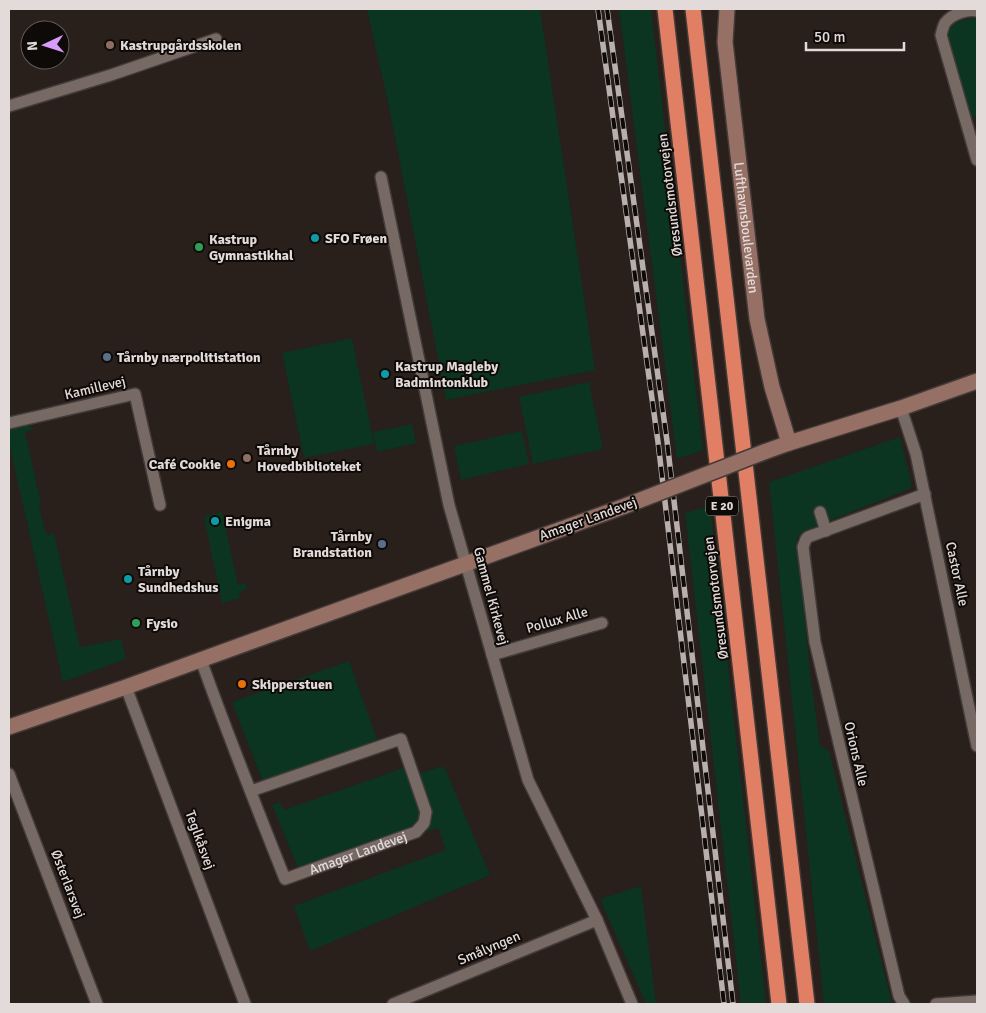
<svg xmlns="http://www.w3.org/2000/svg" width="986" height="1013" viewBox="0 0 986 1013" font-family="Signika,sans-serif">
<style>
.green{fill:#0b3421}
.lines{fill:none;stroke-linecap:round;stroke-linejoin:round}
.street-casing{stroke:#433b39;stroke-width:14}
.secondary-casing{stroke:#433b39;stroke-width:18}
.highway-casing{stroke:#433b39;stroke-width:18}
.street{stroke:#776a65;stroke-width:11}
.secondary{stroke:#977065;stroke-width:15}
.highway{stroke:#e17f64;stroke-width:15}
.rail-casing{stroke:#b9b0ae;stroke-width:5.5}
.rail{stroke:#0e0a08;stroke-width:4;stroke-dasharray:11;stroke-linecap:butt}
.secondary-bridge-casing{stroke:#433b39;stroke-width:18;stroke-linecap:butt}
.secondary-bridge{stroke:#977065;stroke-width:15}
.education-dot{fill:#8d6e63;stroke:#0e0a08;stroke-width:2}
.culture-dot{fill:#0f9aa8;stroke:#0e0a08;stroke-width:2}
.leisure-dot{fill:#2e9e5b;stroke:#0e0a08;stroke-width:2}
.service-dot{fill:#5c6f8a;stroke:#0e0a08;stroke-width:2}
.food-dot{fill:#e8710a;stroke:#0e0a08;stroke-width:2}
.labels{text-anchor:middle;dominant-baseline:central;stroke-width:4;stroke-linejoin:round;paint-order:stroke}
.shield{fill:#0e0a08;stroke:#a39c9a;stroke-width:1}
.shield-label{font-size:12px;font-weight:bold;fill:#e3dbd9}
.poi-label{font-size:14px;font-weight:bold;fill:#e3dbd9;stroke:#0e0a08;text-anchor:start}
.street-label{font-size:14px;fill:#e3dbd9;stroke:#0e0a08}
</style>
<rect width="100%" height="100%" fill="#291f1b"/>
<g class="green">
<polygon points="367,9 540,9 595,370 446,400 390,112"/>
<polygon points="619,9 651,9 703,450 677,459"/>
<path d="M974,18h3v98l-8,3 -21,-76c-1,-21 8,-21 26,-25z"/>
<polygon points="352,338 374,444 304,458 282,353"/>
<polygon points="589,382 603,449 533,464 519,397"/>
<polygon points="412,424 416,443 377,452 373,432"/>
<polygon points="26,425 30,426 34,429 25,432 41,504 39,505 46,535 54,533 80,647 121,639 126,659 63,682 9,443 9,429"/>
<polygon points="522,431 529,464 461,480 454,446"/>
<polygon points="900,437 912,485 909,489 804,531 797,537 810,672 820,745 829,751 892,1004 824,1004 769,482"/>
<polygon points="710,506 766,1004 741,1004 685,513"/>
<polygon points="222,512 238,585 245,583 247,589 239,592 240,598 222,603 204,518 205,516"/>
<polygon points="349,661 378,742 263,782 232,702"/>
<polygon points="444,766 490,875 310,951 294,906 446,850 438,828 426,832 431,822 431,813 416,774"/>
<path d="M406,767c6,18 22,42 8,59l-116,42 -26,-63 8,-3 4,8z"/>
<polygon points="641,886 656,1004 646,1004 600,899"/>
</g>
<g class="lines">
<g class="street-casing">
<g id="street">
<path d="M977,11c-10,-2 -25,3 -32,12 -2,3 -3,9 -4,12l36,125"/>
<polyline points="9,106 111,75 216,39"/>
<polyline points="381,177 449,505 528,780 597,920 632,1004"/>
<polyline points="901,408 916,454 977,746"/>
<polyline points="9,423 135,394 160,505"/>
<polyline points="820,512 826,531"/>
<polyline points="492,655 602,623"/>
<path id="s1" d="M201,660c26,73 55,146 84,219l131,-47 8,-9 2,-11 -25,-73 -150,52"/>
<polyline points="126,687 245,1004"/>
<polyline points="9,774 97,1004"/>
<polyline points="393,1004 597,920"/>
<polyline points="904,1004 899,996 815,642 803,547 806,539 808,537 925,494"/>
<polyline points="936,1004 977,1001"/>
</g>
</g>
<g class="secondary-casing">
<g id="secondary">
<path id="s2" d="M727,9l-2,33 32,277 15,68 17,56"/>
<polyline points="764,452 789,443 901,408 977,381"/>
<polyline points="9,727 126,687 625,506"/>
</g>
</g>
<g class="highway-casing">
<g id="highway">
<polyline points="665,9 779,1004"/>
<polyline points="693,9 807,1004"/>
</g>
</g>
<use href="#street" class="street"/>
<use href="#secondary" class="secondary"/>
<use href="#highway" class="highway"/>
<g class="rail-casing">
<g id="rail">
<polyline points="598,9 658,442 724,1004"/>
<polyline points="607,9 667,441 733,1004"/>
</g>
</g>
<use href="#rail" class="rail"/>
<g class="secondary-bridge-casing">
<polyline id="secondary-bridge" points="625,506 764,452"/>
</g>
<use href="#secondary-bridge" class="secondary-bridge"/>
</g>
<g class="education-dot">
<circle cx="110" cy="45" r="5"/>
<circle cx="247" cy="458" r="5"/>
</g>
<g class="culture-dot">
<circle cx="315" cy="238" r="5"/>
<circle cx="385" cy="374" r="5"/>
<circle cx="215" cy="521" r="5"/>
<circle cx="128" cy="579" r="5"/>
</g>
<g class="leisure-dot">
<circle cx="199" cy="247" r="5"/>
<circle cx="136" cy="623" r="5"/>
</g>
<g class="service-dot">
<circle cx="107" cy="357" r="5"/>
<circle cx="382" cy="544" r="5"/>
</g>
<g class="food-dot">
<circle cx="231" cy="464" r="5"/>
<circle cx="242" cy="684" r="5"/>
</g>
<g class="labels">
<rect class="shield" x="706" y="496.5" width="32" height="19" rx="4"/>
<g class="shield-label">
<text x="722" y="506">E 20</text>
</g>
<g class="poi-label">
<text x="120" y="45">Kastrupgårdsskolen</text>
<text x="325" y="238">SFO Frøen</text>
<text x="209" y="239">Kastrup<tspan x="209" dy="16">Gymnastikhal</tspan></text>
<text x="117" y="357">Tårnby nærpolitistation</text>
<text x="395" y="366">Kastrup Magleby<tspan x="395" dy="16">Badmintonklub</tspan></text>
<text x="257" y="450">Tårnby<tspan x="257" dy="16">Hovedbiblioteket</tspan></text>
<text x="221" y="464" text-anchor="end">Café Cookie</text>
<text x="225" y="521">Enigma</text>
<text x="372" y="536" text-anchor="end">Tårnby<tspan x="372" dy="16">Brandstation</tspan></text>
<text x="138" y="571">Tårnby<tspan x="138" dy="16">Sundhedshus</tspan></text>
<text x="146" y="623">Fysio</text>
<text x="252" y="684">Skipperstuen</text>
</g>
<g class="street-label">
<text transform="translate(670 195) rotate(-97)">Øresundsmotorvejen</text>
<text stroke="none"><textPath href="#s2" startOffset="220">Lufthavnsboulevarden</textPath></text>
<text transform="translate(95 388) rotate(-13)">Kamillevej</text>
<text transform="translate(588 519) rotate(-20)">Amager Landevej</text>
<text transform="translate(957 574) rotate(78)">Castor Alle</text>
<text transform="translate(491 596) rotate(75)">Gammel Kirkevej</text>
<text transform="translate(716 598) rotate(-97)">Øresundsmotorvejen</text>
<text transform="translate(557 620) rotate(-16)">Pollux Alle</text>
<text transform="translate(856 754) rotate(77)">Orions Alle</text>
<text transform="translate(200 840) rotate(70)">Teglkåsvej</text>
<text stroke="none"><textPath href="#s1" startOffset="312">Amager Landevej</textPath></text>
<text transform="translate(68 884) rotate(69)">Østerlarsvej</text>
<text transform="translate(489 948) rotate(-23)">Smålyngen</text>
</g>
</g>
<rect width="986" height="1013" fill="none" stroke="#e3dbd9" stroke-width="20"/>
<g transform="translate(45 45) rotate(266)"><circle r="24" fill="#0e0a08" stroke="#635e5c"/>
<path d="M0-4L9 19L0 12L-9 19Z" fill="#d79bf9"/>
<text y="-8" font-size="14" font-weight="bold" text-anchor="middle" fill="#e3dbd9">N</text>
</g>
<path d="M806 42v8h98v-8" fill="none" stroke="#e3dbd9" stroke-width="2.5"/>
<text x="814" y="42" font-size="15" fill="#e3dbd9" stroke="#0e0a08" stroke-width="4" paint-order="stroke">50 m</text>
</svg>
